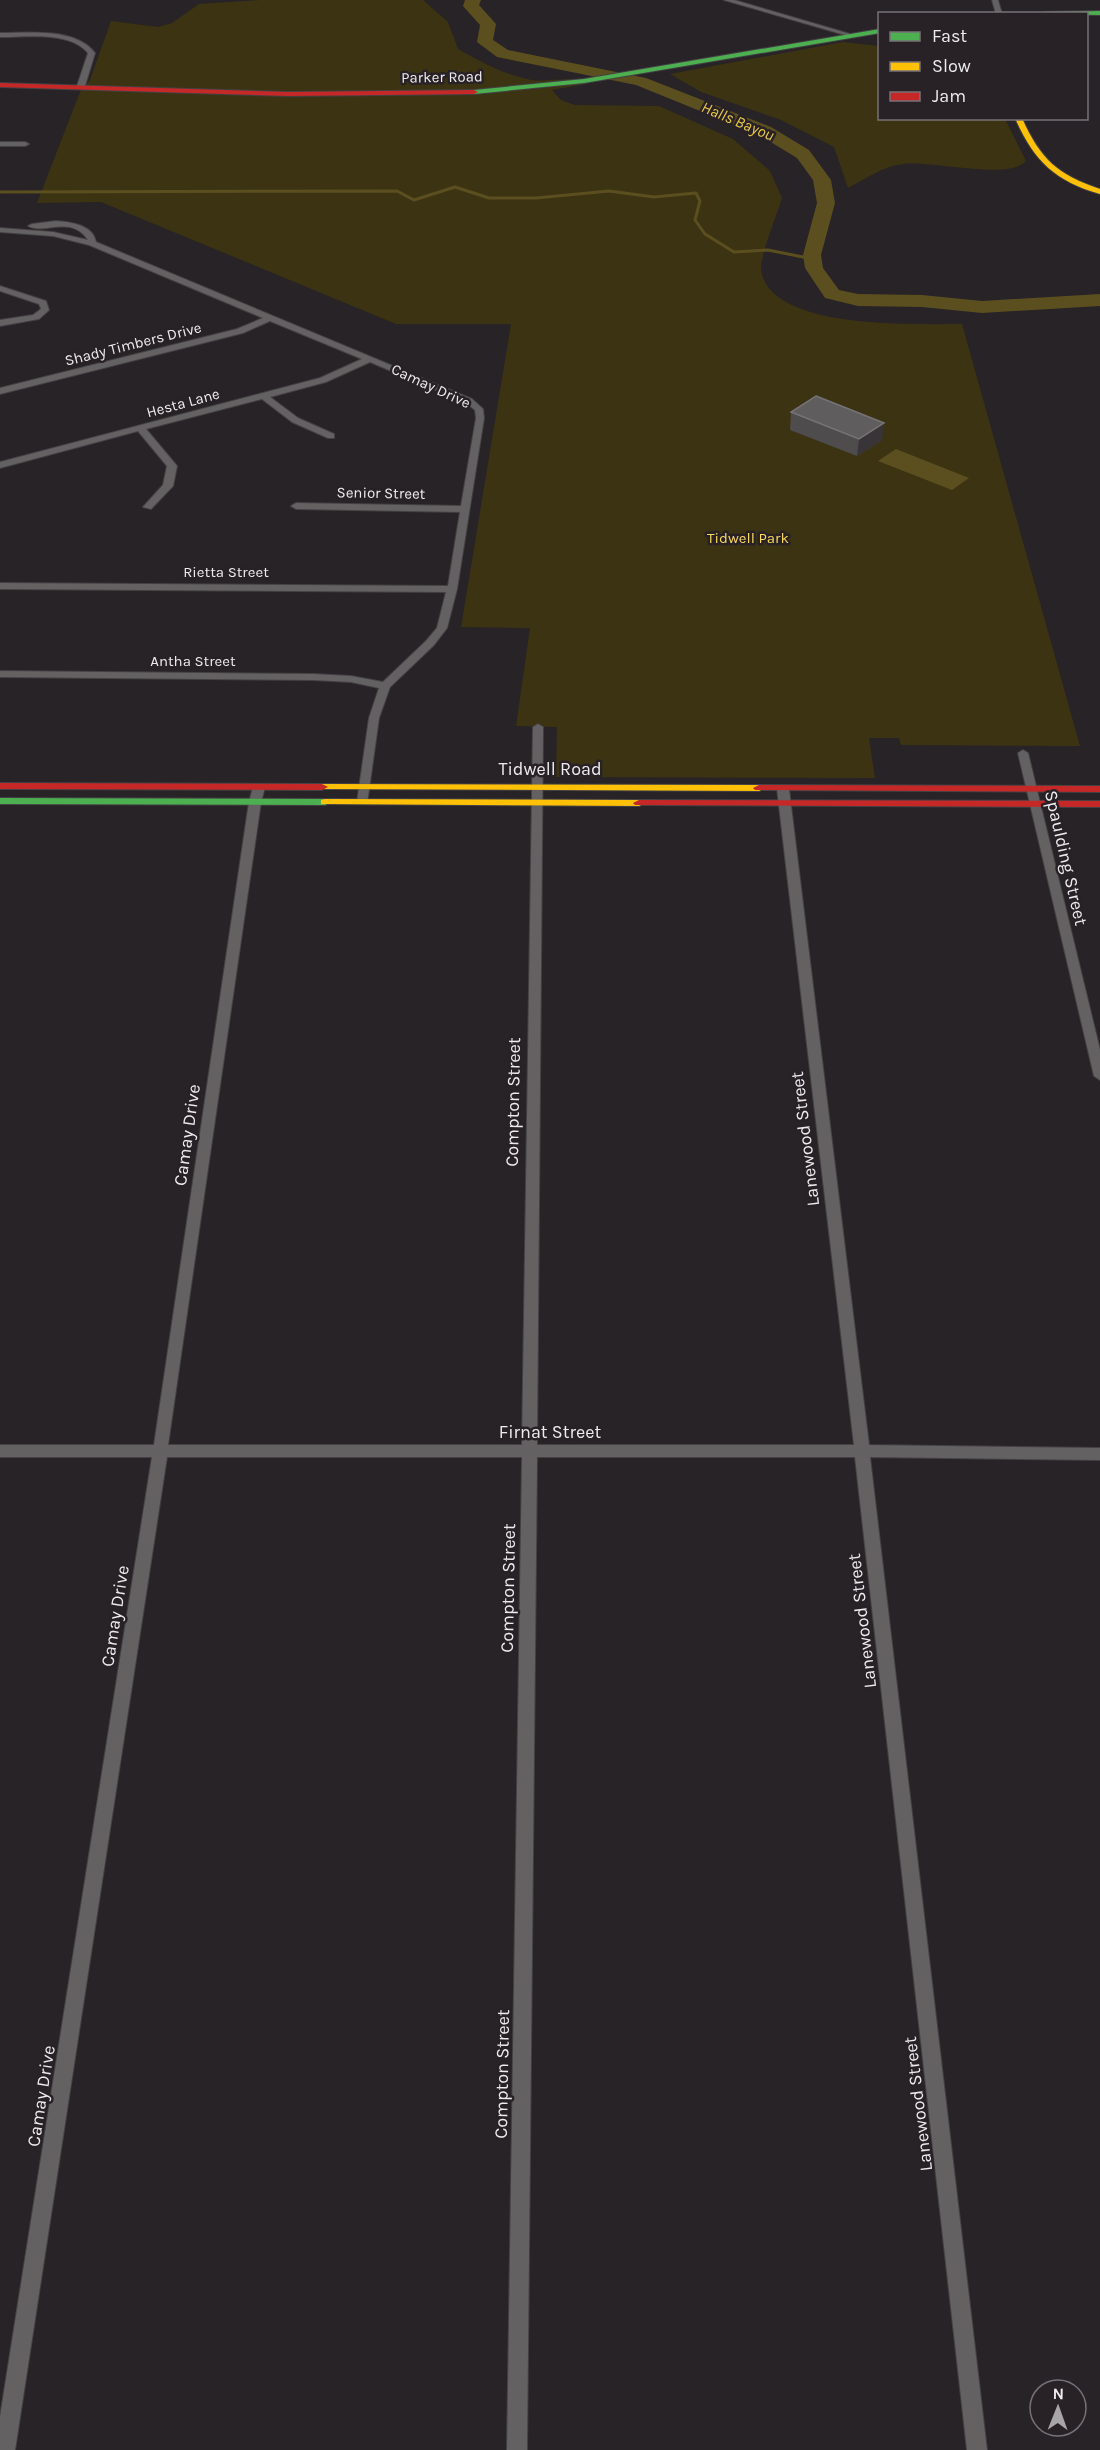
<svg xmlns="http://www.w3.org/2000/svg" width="1100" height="2450" viewBox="0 0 1100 2450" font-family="Karla,sans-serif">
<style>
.green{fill:#3c3313}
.water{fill:#5b4f20}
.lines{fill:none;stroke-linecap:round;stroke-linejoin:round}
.stream{stroke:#5b4f20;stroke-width:3}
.river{fill:#5b4f20;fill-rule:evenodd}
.street-casing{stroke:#444144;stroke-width:2}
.fast-casing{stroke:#444144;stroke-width:2}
.slow-casing{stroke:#444144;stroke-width:2}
.jam-casing{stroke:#444144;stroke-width:2}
.street{fill:#646163;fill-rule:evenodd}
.fast{fill:#4caf50;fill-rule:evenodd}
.slow{fill:#ffc107;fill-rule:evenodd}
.jam{fill:#c62828;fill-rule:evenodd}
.wall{fill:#4f4c4e}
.shaded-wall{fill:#383437}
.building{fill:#605d5f;stroke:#767376;stroke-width:1.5}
.labels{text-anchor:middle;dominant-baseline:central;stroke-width:5;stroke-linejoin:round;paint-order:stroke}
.far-street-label{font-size:15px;fill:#eeebee;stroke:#282227}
.far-park-label{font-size:15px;fill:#fcdc5a;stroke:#282227}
.far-water-label{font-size:16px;font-style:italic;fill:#e9ca44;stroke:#282227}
.street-label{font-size:18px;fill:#eeebee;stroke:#282227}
</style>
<rect width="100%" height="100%" fill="#272326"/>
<g class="green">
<path d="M260,0h163l25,22 10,27c22,12 44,25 69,30 20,5 42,-5 59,5l-34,6 9,10 14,5 84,1 74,33 37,32 12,27c-4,14 -22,59 -21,71 7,62 156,55 201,55l118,422 -179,-1 -2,-7h-30l6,40 -319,-1 1,-50 -41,-1 14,-98 -69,-1 50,-303h-115l-295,-122 -64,1 43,-111 10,-12 21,-59 47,6 14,-4 27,-19z"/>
<path d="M843,42l36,4 1,72 125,1 21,42c-19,20 -92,-1 -123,3 -19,2 -38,15 -55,24l-14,-41 -53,-27 -80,-28 -31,-18z"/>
</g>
<polygon class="water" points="896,449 969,478 952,490 878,461"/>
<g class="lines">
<polyline class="stream" points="0,192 397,191 414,200 455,187 489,198 536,198 609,191 654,197 696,193 700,201 695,220 705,234 734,252 768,250 813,259"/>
<polygon class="river" points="465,0 481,0 479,5 496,24 493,40 508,50 646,78 771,127 809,150 831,180 835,203 821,255 823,268 839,290 858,294 922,295 982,301 1100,294 1100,306 982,313 922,307 858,306 825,298 805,268 803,255 817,203 813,180 797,158 759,135 636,85 497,57 477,42 480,25 463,6"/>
<g class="street-casing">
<g id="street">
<polygon points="724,0 734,0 857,36 852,37"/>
<polygon points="992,0 998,0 1002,14 996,14"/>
<path d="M0,33c29,0 75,-6 95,20l-10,33 -4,2 -4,-2 11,-33c-18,-22 -62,-16 -88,-16z"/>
<polygon points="0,142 25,142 29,144 25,146 0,146"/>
<path d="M56,221c15,1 37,4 40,21l376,157 11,10 1,9 -27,171 -10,39 -13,17 -44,42 -11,31 -12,86h-8l-2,-2 12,-84 10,-30 -28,-6 -38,-2 -313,-3v-6l313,3 38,2 32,6 43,-41 11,-13 9,-36 -446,-3v-6l448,3 12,-74 -164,-3 -5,-3 5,-3 165,3 15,-88 -1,-8 -9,-7 -96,-41 -44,20 -56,15 28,21 36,16v4h-6l-36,-16 -30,-23 -116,30 31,37 -4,20 -22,23 -8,-2 20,-22 4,-19 -29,-35 -138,37v-6l320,-84 42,-19 -92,-38 -27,12 -243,61v-6l237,-59 26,-11 -174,-73 -36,-9 -53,-4v-4l53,4 35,8c-17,-26 -44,-5 -60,-14l4,-2z"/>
<polygon points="0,286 46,301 49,310 39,319 0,326 0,320 33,315 41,309 39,304 0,291"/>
<polygon points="538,724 543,727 537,1445 854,1445 777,789 783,786 789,789 869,1445 1100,1448 1100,1460 870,1457 987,2450 967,2450 855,1457 537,1457 527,2450 507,2450 522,1457 167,1457 15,2450 0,2450 0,2417 152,1457 0,1457 0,1445 154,1445 249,802 253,787 259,784 265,787 261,802 168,1445 522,1445 533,727"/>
<polygon points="1023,750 1028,753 1100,1050 1100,1080 1094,1076 1018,753"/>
</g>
</g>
<g class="fast-casing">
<g id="fast">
<polygon points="1100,11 1100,15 1040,14 1043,12"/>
<polygon points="880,29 880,33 584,83 474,94 470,92 474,90 584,79"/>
<polygon points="0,798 325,799 331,802 325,805 0,804"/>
</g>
</g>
<g class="slow-casing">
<g id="slow">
<path d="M1015,118h7c18,41 36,57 78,71v5c-45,-13 -66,-33 -85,-76z"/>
<polygon points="322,784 759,785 765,788 759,791 318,789 316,787"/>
<polygon points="325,799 639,800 645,803 639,806 321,804 321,800"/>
</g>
</g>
<g class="jam-casing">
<g id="jam">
<polygon points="0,83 289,92 474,90 478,92 474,94 289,96 0,87"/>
<polygon points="0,783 322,784 328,787 322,790 0,789"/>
<polygon points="759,785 1100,786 1100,792 755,790 753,788"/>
<polygon points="639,800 1100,801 1100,807 635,805 633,803"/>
</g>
</g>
<use href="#street" class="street"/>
<use href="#fast" class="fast"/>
<use href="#slow" class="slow"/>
<use href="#jam" class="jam"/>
</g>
<polygon class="wall" points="791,412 882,440 857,456 790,430"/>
<polygon class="shaded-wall" points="884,423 882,440 857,456 859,439"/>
<polygon class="building" points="816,396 884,423 859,439 791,412"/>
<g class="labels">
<g class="far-street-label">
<text transform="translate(442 77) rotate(-1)">Parker Road</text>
<text transform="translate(133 344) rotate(-14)">Shady Timbers Drive</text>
<text transform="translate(431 386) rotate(25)">Camay Drive</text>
<text transform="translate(183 403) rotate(-15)">Hesta Lane</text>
<text transform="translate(381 493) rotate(1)">Senior Street</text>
<text x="226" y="572">Rietta Street</text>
<text x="193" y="661">Antha Street</text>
</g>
<g class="far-park-label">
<text x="748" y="538">Tidwell Park</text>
</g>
<g class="far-water-label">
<text transform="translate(738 121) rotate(23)">Halls Bayou</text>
</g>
<g class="street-label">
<text x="550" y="769">Tidwell Road</text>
<text transform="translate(1066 858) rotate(77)">Spaulding Street</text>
<text transform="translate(513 1102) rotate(-89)">Compton Street</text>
<text transform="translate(187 1135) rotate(-82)">Camay Drive</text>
<text transform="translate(805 1139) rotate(-97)">Lanewood Street</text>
<text x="550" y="1432">Firnat Street</text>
<text transform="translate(508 1588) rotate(-89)">Compton Street</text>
<text transform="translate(115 1616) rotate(-81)">Camay Drive</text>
<text transform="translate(862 1621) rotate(-97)">Lanewood Street</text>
<text transform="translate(502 2074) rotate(-89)">Compton Street</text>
<text transform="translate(41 2096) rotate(-81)">Camay Drive</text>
<text transform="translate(918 2104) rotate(-97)">Lanewood Street</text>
</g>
</g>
<rect x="878" y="12" width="210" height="108" fill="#282227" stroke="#777277" stroke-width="1.5"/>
<rect x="890" y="32" width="30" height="9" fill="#4caf50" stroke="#777277" stroke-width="1.5"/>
<text x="932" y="42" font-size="18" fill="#eeebee">Fast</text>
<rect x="890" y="62" width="30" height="9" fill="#ffc107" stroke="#777277" stroke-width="1.5"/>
<text x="932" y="72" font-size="18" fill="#eeebee">Slow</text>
<rect x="890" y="92" width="30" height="9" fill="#c62828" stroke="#777277" stroke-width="1.5"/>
<text x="932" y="102" font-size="18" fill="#eeebee">Jam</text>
<g transform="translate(1058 2408) rotate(1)"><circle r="28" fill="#282227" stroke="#777277" stroke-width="1.5"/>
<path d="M0-4.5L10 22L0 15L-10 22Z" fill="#a8a5a8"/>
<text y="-9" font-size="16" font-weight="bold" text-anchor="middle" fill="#eeebee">N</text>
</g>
</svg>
